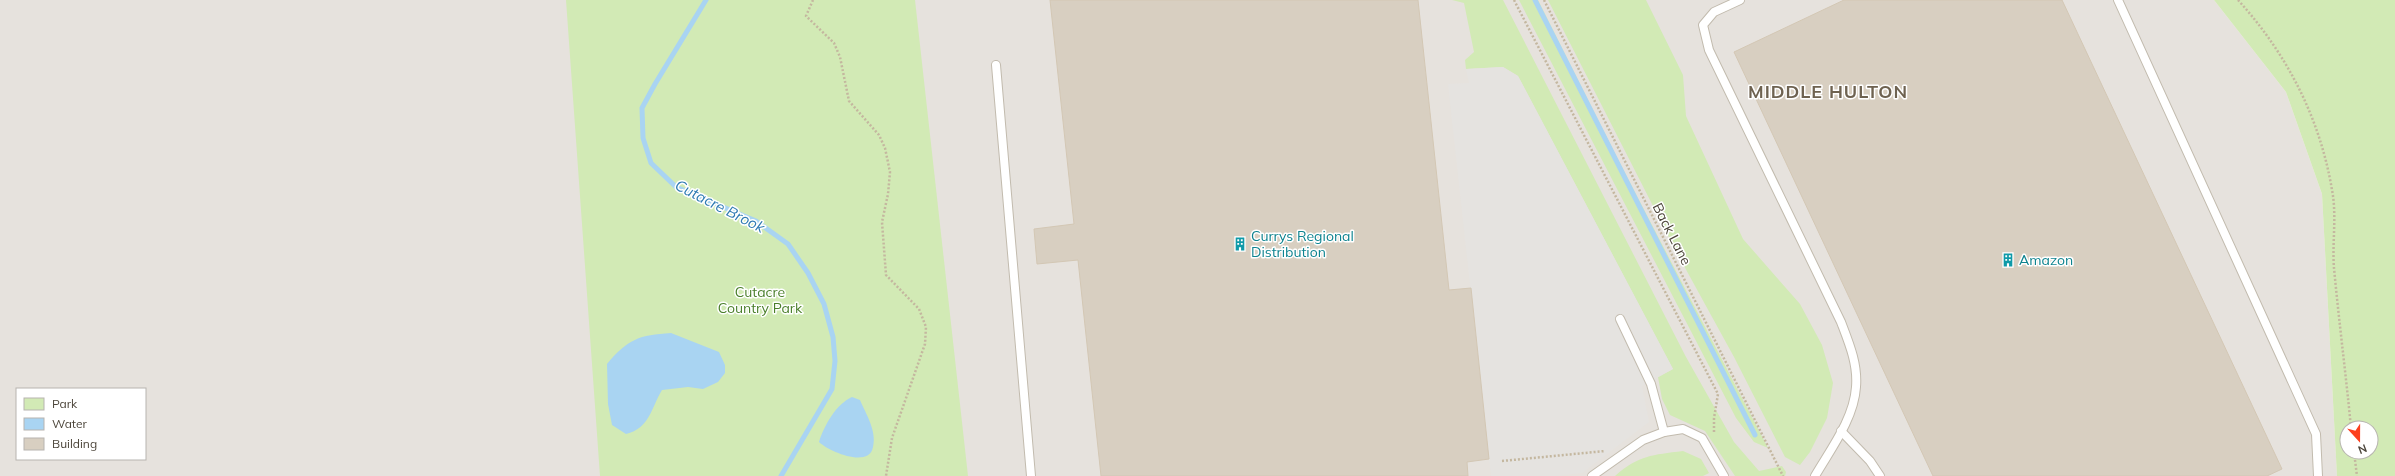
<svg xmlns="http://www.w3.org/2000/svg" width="2395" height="476" viewBox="0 0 2395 476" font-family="Mulish,sans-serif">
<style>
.industrial{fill:#e6e2dd;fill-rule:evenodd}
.green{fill:#d2eab5;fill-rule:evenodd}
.parking{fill:#e5e3e0}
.water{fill:#a9d4f2}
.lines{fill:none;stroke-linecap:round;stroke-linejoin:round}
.stream{stroke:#a9d4f2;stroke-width:5}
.building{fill:#d8cfc1;stroke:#d3c7b4}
.lane-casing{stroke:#c2bbae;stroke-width:10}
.path{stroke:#c4b79f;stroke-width:2.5;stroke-dasharray:2 2;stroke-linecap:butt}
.lane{stroke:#fff;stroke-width:8}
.labels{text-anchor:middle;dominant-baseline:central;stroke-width:3;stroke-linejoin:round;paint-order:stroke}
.street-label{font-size:14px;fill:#4b4439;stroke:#fff}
.culture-label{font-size:14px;fill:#0d838f;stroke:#fff;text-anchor:start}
.park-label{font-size:14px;fill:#4a7f2a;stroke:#fff}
.water-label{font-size:15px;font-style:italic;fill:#2e7ab2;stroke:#fff}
.district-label{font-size:18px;font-weight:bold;letter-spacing:1px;fill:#6e6250;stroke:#fff}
</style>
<rect width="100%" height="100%" fill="#f6f3ec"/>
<g class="industrial">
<path d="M0,0h608l9,476h-617zM17,389h128v70h-128z"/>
<polygon points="900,0 2214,0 2286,92 2322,194 2337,476 953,476"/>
</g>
<g class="green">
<polygon points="566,0 915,0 968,476 600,476"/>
<polygon points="1452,0 1503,0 1686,357 1734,442 1759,471 1782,466 1786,472 1785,476 1735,476 1705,431 1670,415 1662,399 1658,377 1673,369 1518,76 1503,67 1466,69 1465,60 1474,52 1464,3"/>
<polygon points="1519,0 1538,0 1613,150 1768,448 1754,442 1736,418"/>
<polygon points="1548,0 1646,0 1683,75 1686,116 1743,239 1800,304 1822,345 1833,383 1827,418 1810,452 1800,465 1785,457 1734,357 1678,255"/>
<path d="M2214,0h181v476h-58l-15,-282 -36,-102zM2347,428h24v24h-24z"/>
<path d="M1683,451l18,8 8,14 -6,3h-88c24,-21 37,-21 68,-25z"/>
</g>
<polygon class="parking" points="1503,67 1518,76 1673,369 1642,386 1649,422 1582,473 1555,476 1491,476 1448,84 1469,83 1466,69"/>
<g class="water">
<path d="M671,333l48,19 6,13v8l-7,9 -15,7 -15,-2 -26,3c-11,18 -12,38 -36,44l-14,-9 -4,-21 -1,-40c21,-25 32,-29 64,-31z"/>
<path d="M852,397l8,3c6,14 17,31 13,47 -4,22 -45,4 -54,-5 5,-16 17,-38 33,-45z"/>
</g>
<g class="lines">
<g class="stream">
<polyline points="706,0 655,84 642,108 643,138 651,163 676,187 756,221 788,244 808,273 824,304 833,337 835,361 832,389 781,476"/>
<polyline points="1535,0 1755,435"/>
</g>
</g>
<g class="building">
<polygon points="1050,0 1418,0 1449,290 1471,288 1489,459 1467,462 1468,476 1101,476 1078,260 1037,264 1034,229 1074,224"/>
<polygon points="1844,0 2062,0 2282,469 2267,476 1933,476 1734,52"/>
</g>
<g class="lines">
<g class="lane-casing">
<g id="lane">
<path d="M1740,0l-26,12 -11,13 6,25 132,272c8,21 17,42 15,65 -2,32 -26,63 -41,89"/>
<polyline points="2118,0 2316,434 2318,476"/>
<polyline points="996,65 1031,476"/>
<polyline points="1620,319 1651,384 1664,432"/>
<polyline points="1841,431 1870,461 1880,476"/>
<polyline points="1592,476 1643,440 1664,432 1683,429 1702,438 1724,476"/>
</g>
</g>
<g class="path">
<polyline points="813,0 806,16 834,43 840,57 849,101 879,135 885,148 890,172 888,194 882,222 886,275 919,309 926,327 925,344 892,438 886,476"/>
<polyline points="1514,0 1718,394 1714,418 1714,433"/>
<polyline points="1544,0 1783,476"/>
<path d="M2238,0c49,54 82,118 94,190 5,25 0,53 2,78 5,54 12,107 17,160"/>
<polyline points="2354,452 2357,476"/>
<polyline points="1502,461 1605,451"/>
</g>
<use href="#lane" class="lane"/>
</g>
<defs>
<g id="building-bare" transform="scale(1.08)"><path d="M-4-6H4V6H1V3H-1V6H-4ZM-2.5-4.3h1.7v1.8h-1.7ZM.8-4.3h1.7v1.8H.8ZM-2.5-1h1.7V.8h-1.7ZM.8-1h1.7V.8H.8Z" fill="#0f9aa8" stroke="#fff" stroke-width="2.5" paint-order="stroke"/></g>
</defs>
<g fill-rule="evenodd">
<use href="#building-bare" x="1240" y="244"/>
<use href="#building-bare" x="2008" y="260"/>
</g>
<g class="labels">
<g class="street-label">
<text transform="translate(1672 234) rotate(63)">Back Lane</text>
</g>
<g class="culture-label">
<text x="1251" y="236">Currys Regional<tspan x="1251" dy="16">Distribution</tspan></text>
<text x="2019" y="260">Amazon</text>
</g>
<g class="park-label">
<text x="760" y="292">Cutacre<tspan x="760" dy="16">Country Park</tspan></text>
</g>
<g class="water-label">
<text transform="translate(720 206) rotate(27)">Cutacre Brook</text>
</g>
<g class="district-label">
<text x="1828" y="91">MIDDLE HULTON</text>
</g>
</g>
<rect x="16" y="388" width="130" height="72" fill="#ffffff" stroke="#b7b4b0"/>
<rect x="24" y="398" width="20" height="12" fill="#d2eab5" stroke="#b7b4b0"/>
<text x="52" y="408" font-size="12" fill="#4b4439">Park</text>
<rect x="24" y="418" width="20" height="12" fill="#a9d4f2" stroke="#b7b4b0"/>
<text x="52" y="428" font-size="12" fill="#4b4439">Water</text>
<rect x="24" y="438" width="20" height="12" fill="#d8cfc1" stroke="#b7b4b0"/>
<text x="52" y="448" font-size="12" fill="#4b4439">Building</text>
<g transform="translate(2359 440) rotate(159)"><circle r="19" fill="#ffffff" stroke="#b7b4b0"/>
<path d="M0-3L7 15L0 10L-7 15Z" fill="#fc3f1d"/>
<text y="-6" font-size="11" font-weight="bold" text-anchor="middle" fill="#4b4439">N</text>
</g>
</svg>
